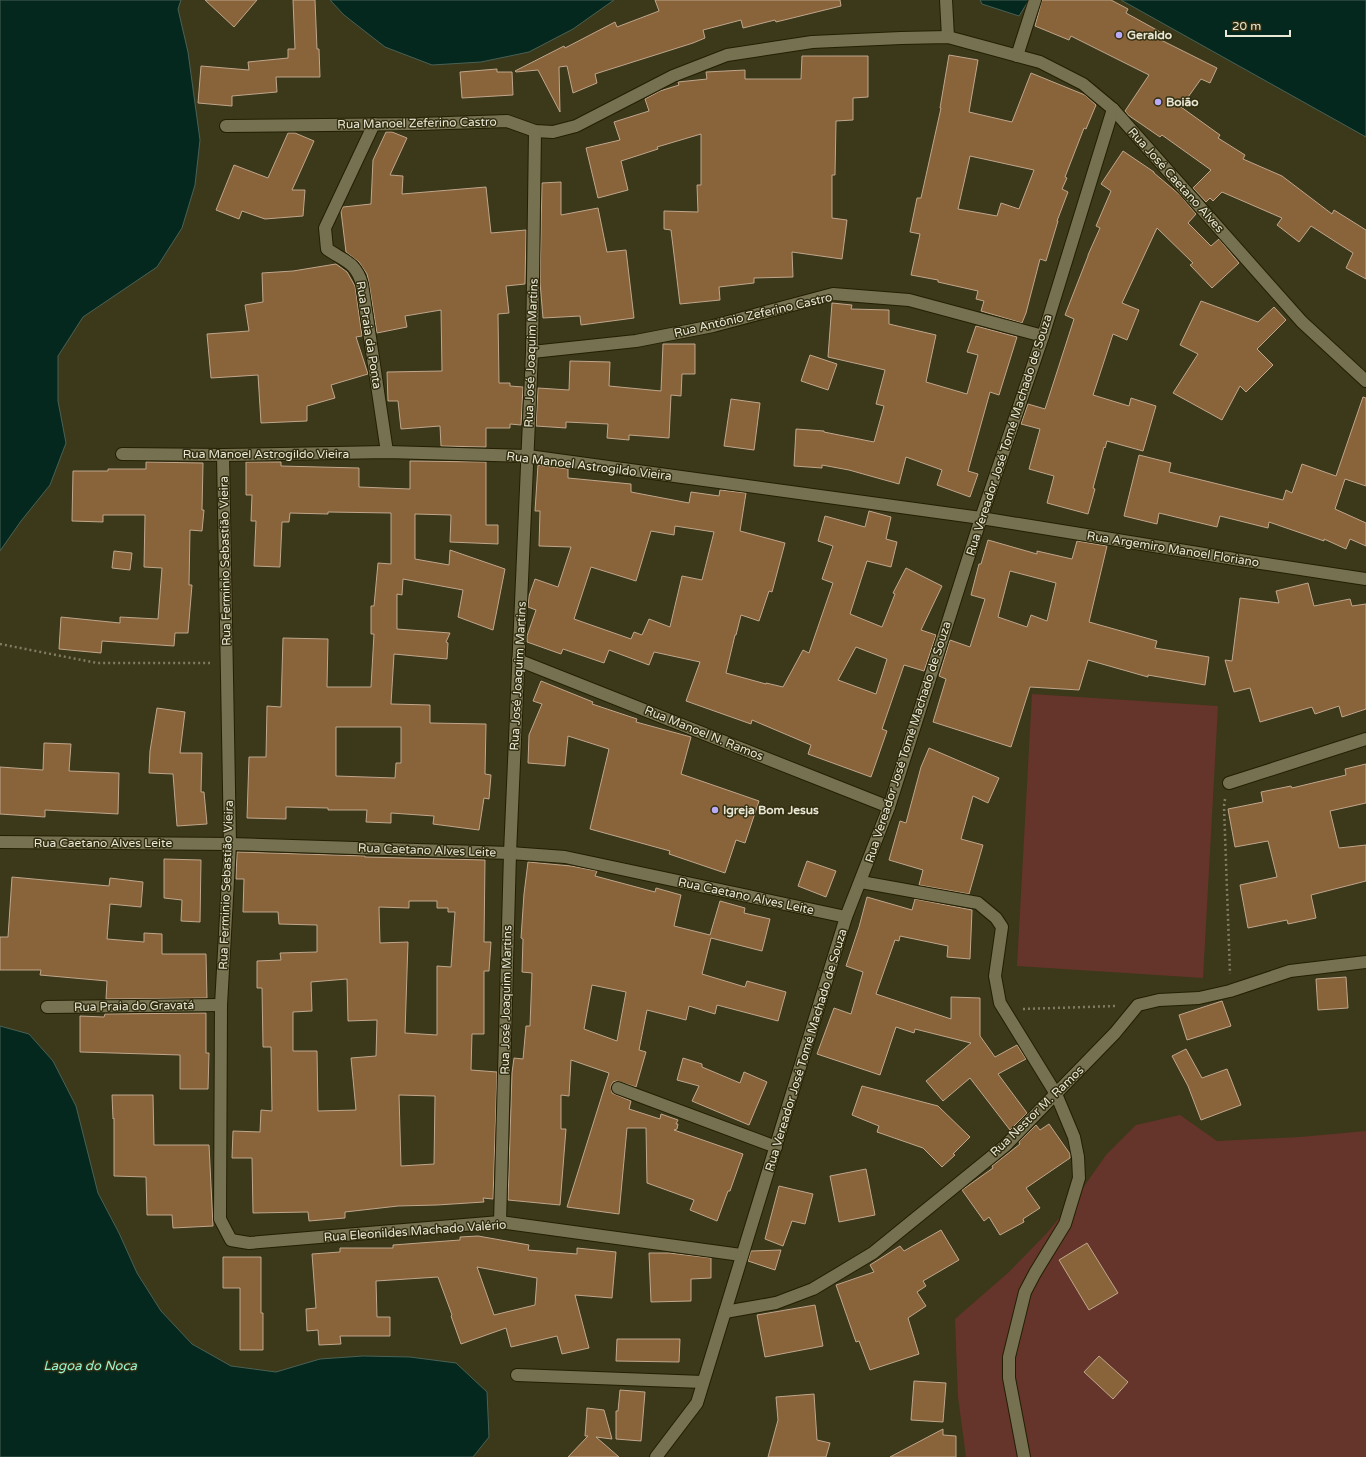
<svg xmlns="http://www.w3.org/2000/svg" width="1366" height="1457" viewBox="0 0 1366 1457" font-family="'Varela Round',sans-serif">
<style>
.green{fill:#65352b}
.water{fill:#05281e;stroke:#496155}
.building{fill:#89643b;stroke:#bfa68c;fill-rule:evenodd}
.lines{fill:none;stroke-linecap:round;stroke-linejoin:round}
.minor-casing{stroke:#231f02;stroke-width:14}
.path{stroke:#807d64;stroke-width:2.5;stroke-dasharray:2 3;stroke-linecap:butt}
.minor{stroke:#757151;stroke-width:12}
.poi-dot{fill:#b9abf7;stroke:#322e10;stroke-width:1.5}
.labels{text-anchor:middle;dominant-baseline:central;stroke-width:3;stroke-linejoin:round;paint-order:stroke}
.poi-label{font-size:12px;font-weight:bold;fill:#e9e7d5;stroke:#322e10;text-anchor:start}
.street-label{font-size:12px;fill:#e9e7d5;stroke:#322e10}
.water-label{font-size:13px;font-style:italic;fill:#95f5d3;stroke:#322e10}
</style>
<rect width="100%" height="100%" fill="#3c381a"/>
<g class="green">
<polygon points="1032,694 1218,706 1203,978 1017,966"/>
<polygon points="1180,1115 1217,1141 1300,1137 1366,1131 1366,1457 966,1457 958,1397 955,1319 1009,1272 1047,1233 1078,1195 1106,1155 1136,1125"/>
</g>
<g class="water">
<polygon points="0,0 181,0 178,9 188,52 200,140 195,185 182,228 157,267 83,317 58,356 58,401 66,443 50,485 21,521 0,551"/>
<polygon points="330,0 614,0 573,29 529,52 481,62 432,65 385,47 344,15"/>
<polygon points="980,0 1029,0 1019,16 982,4"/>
<polygon points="1121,0 1366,0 1366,137"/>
<polygon points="0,1026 29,1034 53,1061 76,1106 98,1193 119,1233 137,1273 161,1311 192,1344 231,1366 276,1372 320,1359 363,1356 410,1357 456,1363 487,1392 489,1437 473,1457 0,1457"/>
</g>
<g class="building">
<polygon points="205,0 257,0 234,27"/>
<polygon points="293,0 315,0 317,49 319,49 320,77 276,77 277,92 232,96 232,106 198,103 201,66 249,70 248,62 288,58 288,49 295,49"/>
<polygon points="655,0 840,0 841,6 776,22 775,20 743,28 741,20 703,30 705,38 693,43 595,74 597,83 573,93 567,66 559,67 560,112 538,70 516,72 515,71 564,46 565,48 615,22 617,27 659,11"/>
<polygon points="1042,0 1111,0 1128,9 1126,13 1164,34 1161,40 1217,68 1210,83 1201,79 1181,107 1220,135 1218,138 1245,155 1243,159 1282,176 1332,214 1334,210 1366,230 1366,279 1346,268 1353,253 1311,226 1299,242 1277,225 1282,218 1222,192 1213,201 1210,198 1206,202 1193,188 1211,170 1162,135 1160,137 1128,115 1125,111 1149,75 1071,36 1069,40 1035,26"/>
<path d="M949,55l29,5 -9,52 43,10 19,-49 54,22 11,10 -10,24 -2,-1 -19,49 2,1 -5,11 6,3 -11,29h1l-12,40 -6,-2 -14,54 -4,10 -41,-12 3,-10 -8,-2 2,-8 -40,-9v-2l-27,-5 9,-41 -10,-2 7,-34h4l20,-90h-1zM970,156l64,14 -15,39 -18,-6 -4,13 -39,-7z"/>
<polygon points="802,56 868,56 868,97 853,98 853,120 836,121 835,175 832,175 832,218 847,220 842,259 792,252 793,277 754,278 754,283 719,287 720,300 680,304 671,230 664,229 664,211 698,212 697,185 701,185 701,134 657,147 658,149 621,161 628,190 598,198 586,148 620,140 614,122 649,111 645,99 660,91 679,85 678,82 707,79 706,72 745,70 745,79 801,79"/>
<polygon points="497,69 497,72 512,72 513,95 462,98 460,72"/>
<polygon points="386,132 392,132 407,138 390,175 403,176 402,194 486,187 491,233 526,230 525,284 506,286 509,313 498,314 499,383 510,383 510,386 523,387 521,425 510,424 510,428 486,428 486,447 441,446 440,426 401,429 398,401 388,401 387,372 442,371 441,310 405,316 407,327 377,333 369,283 367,274 359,262 346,252 341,211 343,207 371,204 373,160"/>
<polygon points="288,133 295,133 314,141 292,190 305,190 303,216 265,219 242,211 239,219 216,210 234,165 268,178"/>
<polygon points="1123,151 1154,172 1154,173 1180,195 1196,214 1188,223 1211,246 1219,239 1239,263 1212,288 1190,265 1193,263 1157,228 1122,303 1139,310 1127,340 1113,334 1093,395 1129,406 1131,398 1156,406 1143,451 1107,441 1105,448 1104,447 1093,488 1095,489 1088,514 1047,503 1054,476 1029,469 1040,429 1021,424 1028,404 1045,409 1074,319 1065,315 1088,256 1088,255 1100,228 1096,226 1111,191 1101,184"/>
<polygon points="561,182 561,215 598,208 607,252 626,250 634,318 581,325 580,316 543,318 540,282 542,183"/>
<polygon points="336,264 347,272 355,286 362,336 356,337 368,374 331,385 335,398 307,406 307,421 261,423 258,375 211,378 207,334 249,331 245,305 263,302 262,273 293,271"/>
<polygon points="1201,301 1258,322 1274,307 1286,320 1257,349 1273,365 1246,392 1240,386 1222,420 1173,393 1198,354 1180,345"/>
<polygon points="832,303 852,305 851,309 889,310 889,324 936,335 926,382 967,394 978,355 967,352 976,326 1017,337 999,395 990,392 968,471 978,474 970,497 937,485 942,470 906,457 899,484 849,470 822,465 822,468 794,466 796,429 824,431 824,432 874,442 884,406 876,404 885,370 828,357"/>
<polygon points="663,344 695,344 695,374 682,374 681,396 671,395 669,438 629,435 629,440 607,438 608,424 566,422 566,428 536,426 538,388 569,390 570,361 610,362 609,386 661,391"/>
<polygon points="810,355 837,364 828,390 801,381"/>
<polygon points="1363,397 1366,398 1366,486 1345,479 1335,509 1366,523 1366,546 1350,539 1346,549 1324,539 1324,541 1269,522 1268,528 1220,516 1217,527 1159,513 1157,524 1124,516 1139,455 1171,463 1169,472 1283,500 1286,490 1292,493 1302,464 1336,476"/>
<polygon points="731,399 760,403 754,450 724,446"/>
<path d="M410,461l76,1v63h12v19l-48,-2 1,-27 -36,-1v45l34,6 1,-15 55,19 -12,61 -35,-13 5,-27 -60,-11 -1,16 -5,-1v35l53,4 -4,9 2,1 -1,16 -53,-5 -3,50 39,1v18l56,1 -1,50 6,1 -2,24 -5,-1 -5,32 -46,-6 1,-8 -43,-3v10l-25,-1 1,-12h-39v-2l-42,-1v12l-39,-1 2,-61h17l1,-51 14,1 2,-69 45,1 -1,48h44l3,-53h-3v-28h3l4,-43 13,1v-51l-63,-1v2l-38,-1 -1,9h-7l-2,45 -26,-1 2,-45h-5l1,-26h-6v-33h35v4l78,2v19l51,2zM336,727h65v36h-5l-1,15 -59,-2z"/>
<polygon points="146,462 203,463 202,510 204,510 202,531 190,530 189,585 192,585 188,633 175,633 174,646 102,641 101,653 59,649 61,617 120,623 120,617 158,619 162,568 144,567 145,515 103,515 103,522 72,521 73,471 108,471 108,469 146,469"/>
<path d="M538,465l30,4v9l63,6v8l58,11 2,-11 28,4 1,-6 26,3 -6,38 45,12 -13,49 -3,-1 -10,30 -18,-6 -5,20h-1l-9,38 40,11v-1l17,4 20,-37 6,3 24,-70 -11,-4 11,-33 -15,-5 7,-25 40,11 4,-16 22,6 -5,22 11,3 -6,25 -24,-6 -17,53 32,13 13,-33 -2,-1 13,-25 36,18 -21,44 15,5 -12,36 -20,-6 -22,64 5,2 -16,46 -63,-23 3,-9 -59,-25 -1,4 -65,-23 14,-39 -46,-10 -5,13 -40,-15 -5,13 -41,-14 -2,5 -34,-12v-6l9,-26 -8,-3 1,-11 6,-17 23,8 13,-40 -32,-1 1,-35h-5zM675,526l39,6 -12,48 -20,-4 -12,51 -21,-8 -7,16 -8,-3 -3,7 -57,-20 17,-52 45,14 15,-50 23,4zM856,647l31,12 -11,35 -38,-14z"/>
<path d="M988,540l49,14v-3l35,8 5,-18 30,5 -18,76 68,19 -2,7 54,9 -4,28 -57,-10v2l-60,-17 -9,30 -49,-3 -19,60 -78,-25 13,-43 -7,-3 11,-36 20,7 15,-48 -14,-4 8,-31h2zM1010,571l46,12 -9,38 -16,-6 -4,12 -29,-10z"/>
<polygon points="114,551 132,553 130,570 112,568"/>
<polygon points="1308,583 1314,606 1350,599 1352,606 1366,604 1366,709 1342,717 1339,706 1315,714 1312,707 1260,722 1250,688 1234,692 1225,660 1232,661 1240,598 1279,603 1276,591"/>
<polygon points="541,681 593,702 592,704 637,719 636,722 691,737 681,774 759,801 745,843 736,840 725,873 669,854 670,851 590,829 609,749 568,736 565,766 528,763 529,735 542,704 533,701"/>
<polygon points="157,708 185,712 180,753 202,753 201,792 204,792 207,824 177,826 173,774 149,773 150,751"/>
<polygon points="44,743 71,744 69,771 119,773 118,814 45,810 45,817 0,814 0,767 43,770"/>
<polygon points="929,748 999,778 988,803 973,796 961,839 983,845 969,894 919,885 923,870 889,860 900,821 906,823 921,767"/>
<polygon points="1366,764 1366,803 1330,811 1339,848 1366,845 1366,881 1311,895 1316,918 1288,924 1287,920 1248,928 1240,885 1277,877 1268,841 1235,847 1228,809 1263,802 1261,792 1291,786 1292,788 1346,775 1345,769"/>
<path d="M237,852l128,4v1l120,3 -1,82h7l-2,29h-5v63h-12l-1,36 26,2 -4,127 -10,-1 1,4 -47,3 -39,1 -53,6v6l-36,3 -1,-9 -55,1 -1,-55h-20l1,-27 27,1 1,-22 11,1 -1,-64h-8l-1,-59h-5v-27l24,-1 -1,-7 37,-1v-27l-38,-1 -1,-12h-35l1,-33h-8zM409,901h28v7h11v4h7l-4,55 -14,-1v69l-32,-2 3,-91 -28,1 -1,-36 30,1zM347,979l1,42 29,-1 -1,36 -25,2 5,52 -38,1 -1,-60h-24v-39l19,-1 -1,-29zM399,1095l36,1 -1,68 -33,2z"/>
<polygon points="164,859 201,860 200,922 181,921 182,900 164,898"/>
<polygon points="807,861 836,871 826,897 798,886"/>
<path d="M528,862l43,4 26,5 -2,5 60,16 1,-4 25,7 -7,31 36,9 10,-34 25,7 -1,5 26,6 -8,32 -51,-13 -9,36 43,13 2,-6 39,11 -8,29 -61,-16 -2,9 -26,-8 -3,14 -39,-10 -8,40 7,2 -10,35 -19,-6 -4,1 -2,4 1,7 19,8 -2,8 31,10 1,-5 17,6 -2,4h2l-1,5 -3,1 69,24 -13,37h-2l-11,30 -27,-11 4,-10 -47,-17 -1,-55h-19l-8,86 -52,-7 42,-134 -38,-13 -2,36 -8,-1v34h5l-6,76 -52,-5 4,-127 2,-15 9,1 3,-33h4l2,-53 -10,-1 1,-33 -2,-1 3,-44zM592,985l34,7 -9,49 -33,-12z"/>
<polygon points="12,877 109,886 110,878 143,882 141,907 110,904 107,939 144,942 144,933 162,934 162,954 206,954 207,998 106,999 107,981 40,975 41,970 0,970 0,937 8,937"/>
<polygon points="867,897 912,910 915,899 972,910 970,959 947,957 948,946 900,936 899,941 895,940 876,994 951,1019 951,997 980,998 980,1036 995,1057 1017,1045 1026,1059 998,1074 1027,1113 1010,1130 970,1078 943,1101 926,1081 971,1043 915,1029 914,1033 896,1027 880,1075 817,1054 834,1008 851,1014 863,972 846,966 859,927"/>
<polygon points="1346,977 1348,1008 1318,1010 1316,979"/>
<polygon points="1222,1001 1231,1026 1187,1040 1179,1015"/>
<polygon points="206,1013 206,1053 209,1053 208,1089 180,1089 180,1055 80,1052 80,1016 104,1017 105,1014"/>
<polygon points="1186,1049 1202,1078 1227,1069 1241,1105 1201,1120 1188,1086 1172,1056"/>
<polygon points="683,1058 702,1064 702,1067 740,1083 744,1072 767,1082 749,1125 692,1101 699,1086 677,1080"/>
<polygon points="862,1086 938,1106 970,1137 953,1154 955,1155 942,1167 923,1148 877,1132 879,1126 852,1115"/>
<polygon points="112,1095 153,1095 154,1145 209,1145 213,1226 173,1228 172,1215 147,1215 146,1177 114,1176 114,1118 113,1119"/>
<polygon points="1049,1124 1070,1154 1070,1158 1026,1188 1040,1208 1023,1219 1024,1222 1000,1235 989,1217 984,1221 962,1190 993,1168 992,1166 1020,1144 1019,1142 1036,1125 1040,1130"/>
<polygon points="866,1169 875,1215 839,1222 830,1176"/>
<polygon points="779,1186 813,1194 805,1224 792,1221 783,1246 765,1239"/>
<polygon points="941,1230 959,1260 923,1281 926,1286 917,1292 926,1306 908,1318 919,1354 870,1370 859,1341 856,1342 836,1285 874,1272 870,1265 900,1246 904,1251"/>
<path d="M478,1236l51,9 -1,5 49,4v-6l39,4 -4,46 -37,-3 14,53 -27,6 -5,-18 -46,11 -5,-19 -45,16 -10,-28 1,-1 -14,-38 -62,4 1,36h13v19h-50l1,8 -22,1 -1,-15 -11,1 -1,-22 10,-1 -4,-54 28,-2v-4h53v-3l67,-5v-3zM477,1267l60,11 -2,27 -41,10z"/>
<polygon points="1087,1243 1118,1293 1089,1310 1059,1260"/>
<polygon points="781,1250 775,1270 748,1261 751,1251"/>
<polygon points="649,1253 669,1253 711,1258 711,1278 691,1279 691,1301 651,1302"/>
<polygon points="223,1257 261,1257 261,1313 263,1313 263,1350 240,1350 240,1288 223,1288"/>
<polygon points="815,1305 823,1346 765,1357 757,1315"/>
<polygon points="617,1339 680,1339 679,1362 616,1361"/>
<polygon points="1099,1356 1128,1382 1113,1399 1084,1372"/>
<polygon points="914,1381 946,1383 943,1422 911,1420"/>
<polygon points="620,1390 645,1392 641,1441 616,1439 616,1411 618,1411"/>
<polygon points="814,1394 817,1440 830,1443 826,1457 768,1457 778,1420 776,1397"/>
<polygon points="587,1408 604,1410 612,1439 596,1437 619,1457 568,1457 588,1436 585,1436"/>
<polygon points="943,1429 943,1435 956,1436 956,1457 890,1457"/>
</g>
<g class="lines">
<g class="minor-casing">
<g id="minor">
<polyline points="946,0 948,37"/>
<polyline points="1017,56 1035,0"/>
<path d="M374,124l-49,104 2,21c17,12 29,13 35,35l25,168"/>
<polyline points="226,126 419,124 507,121 535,131 553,132 576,126 673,76 727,55 812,42 901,38 948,37 1040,62 1083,84 1113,109 1302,322 1366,381"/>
<polyline points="532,352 636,341 713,326 833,294 909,300 1043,336"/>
<polyline points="122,454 223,455 387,452 528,456 981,518 1247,561 1366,579"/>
<polyline points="223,455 230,844 221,1005 220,1219 231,1240 249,1243 500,1222 741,1255"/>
<polyline points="518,660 889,807"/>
<polyline points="1229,783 1366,739"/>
<polyline points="0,842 230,844 510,853 565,857 846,917"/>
<polyline points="861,882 978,903 996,918 1002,927 995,976 1000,1003 1056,1094 1074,1137 1078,1157 1079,1178 1065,1224 1035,1273 1025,1292 1009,1357 1009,1378 1024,1457"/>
<polyline points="47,1007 221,1005"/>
<polyline points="618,1088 776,1147"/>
<polyline points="500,1222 510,853 532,352 535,131"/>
<polyline points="725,1312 776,1303 813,1289 873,1253 1006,1145 1115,1033 1138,1005 1159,1000 1199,998 1230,991 1290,971 1366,962"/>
<polyline points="517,1375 703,1382"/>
<polyline points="656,1457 697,1403 846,917 889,807 981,518 1043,336 1113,109"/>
</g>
</g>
<g class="path">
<polyline points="0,644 97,663 210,663"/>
<polyline points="1225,799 1224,806 1230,974"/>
<polyline points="1023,1009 1116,1006"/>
</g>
<use href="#minor" class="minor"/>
</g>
<g class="poi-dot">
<circle cx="1119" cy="35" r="4"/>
<circle cx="1158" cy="102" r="4"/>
<circle cx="715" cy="810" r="4"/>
</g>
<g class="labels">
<g class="poi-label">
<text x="1127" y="35">Geraldo</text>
<text x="1166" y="102">Boião</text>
<text x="723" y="810">Igreja Bom Jesus</text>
</g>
<g class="street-label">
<text transform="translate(417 123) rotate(-1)">Rua Manoel Zeferino Castro</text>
<text transform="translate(1176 180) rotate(48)">Rua José Caetano Alves</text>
<text transform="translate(753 315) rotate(-13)">Rua Antônio Zeferino Castro</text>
<text transform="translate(369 335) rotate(81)">Rua Praia da Ponta</text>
<text transform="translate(531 353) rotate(-88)">Rua José Joaquim Martins</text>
<text transform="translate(1009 435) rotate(-72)">Rua Vereador José Tomé Machado de Souza</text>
<text x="266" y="454">Rua Manoel Astrogildo Vieira</text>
<text transform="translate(589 466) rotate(7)">Rua Manoel Astrogildo Vieira</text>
<text transform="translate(1173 549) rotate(9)">Rua Argemiro Manoel Floriano</text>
<text transform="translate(225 561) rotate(-91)">Rua Ferminio Sebastião Vieira</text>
<text transform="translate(518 676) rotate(-87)">Rua José Joaquim Martins</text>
<text transform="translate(704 733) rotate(22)">Rua Manoel N. Ramos</text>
<text transform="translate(908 742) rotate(-72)">Rua Vereador José Tomé Machado de Souza</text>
<text x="103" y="843">Rua Caetano Alves Leite</text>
<text transform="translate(427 850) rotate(2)">Rua Caetano Alves Leite</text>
<text transform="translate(226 885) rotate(-88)">Rua Ferminio Sebastião Vieira</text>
<text transform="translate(746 896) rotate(12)">Rua Caetano Alves Leite</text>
<text transform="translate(506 1000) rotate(-89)">Rua José Joaquim Martins</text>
<text transform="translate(134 1006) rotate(-1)">Rua Praia do Gravatá</text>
<text transform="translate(806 1050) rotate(-73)">Rua Vereador José Tomé Machado de Souza</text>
<text transform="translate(1037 1111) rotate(-44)">Rua Nestor M. Ramos</text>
<text transform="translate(415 1231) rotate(-4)">Rua Eleonildes Machado Valério</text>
</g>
<g class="water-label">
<text x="90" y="1366">Lagoa do Noca</text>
</g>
</g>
<path d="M1226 30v6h64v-6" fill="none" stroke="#e9e7d5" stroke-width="2"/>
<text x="1232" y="30" font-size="12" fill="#e9e7d5" stroke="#322e10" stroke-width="3" paint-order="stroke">20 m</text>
</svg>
